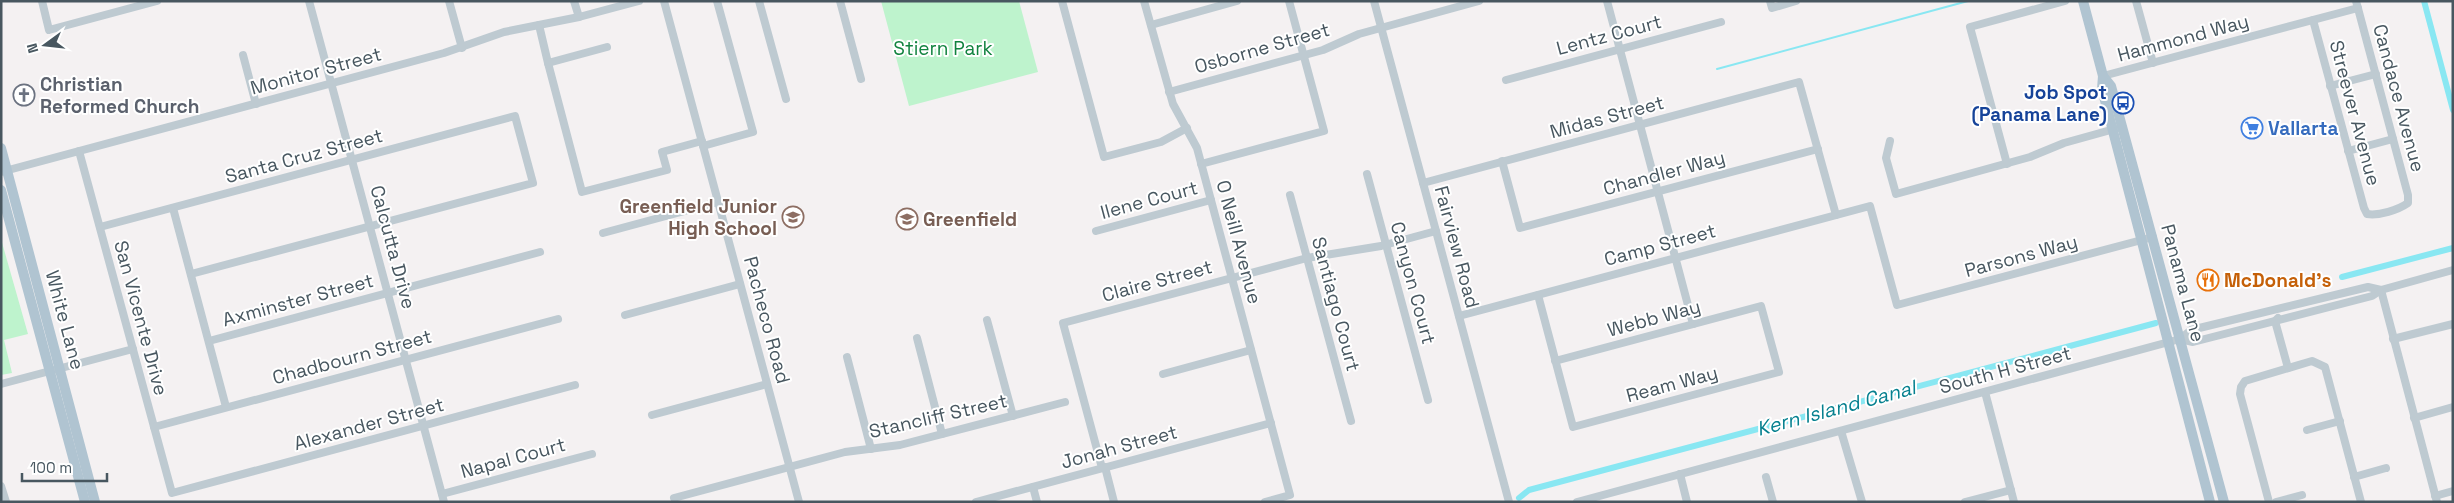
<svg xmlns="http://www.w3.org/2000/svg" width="2454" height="503" viewBox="0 0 2454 503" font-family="'Space Grotesk',sans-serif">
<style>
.green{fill:#bef3cd}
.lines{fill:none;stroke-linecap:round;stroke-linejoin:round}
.stream{stroke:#89e7f2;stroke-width:2}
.canal{stroke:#89e7f2;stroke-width:6}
.minor{stroke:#becad1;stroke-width:8}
.major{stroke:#b0c4d1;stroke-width:10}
.labels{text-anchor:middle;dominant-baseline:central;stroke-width:4;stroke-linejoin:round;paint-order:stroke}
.street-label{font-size:19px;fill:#485760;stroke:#fff}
.park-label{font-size:19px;fill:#11833f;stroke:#fff}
.worship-label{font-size:19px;font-weight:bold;fill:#5b616d;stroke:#fff;text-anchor:start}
.transit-label{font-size:19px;font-weight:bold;fill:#164399;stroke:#fff;text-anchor:end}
.shop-label{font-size:19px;font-weight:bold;fill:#366cbe;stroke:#fff;text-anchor:start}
.education-label{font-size:19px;font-weight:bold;fill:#785e54;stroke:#fff;text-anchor:end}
.food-label{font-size:19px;font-weight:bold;fill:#c56008;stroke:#fff;text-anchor:start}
.water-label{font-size:20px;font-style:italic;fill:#06808f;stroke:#fff}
</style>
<rect width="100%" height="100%" fill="#f4f1f2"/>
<g class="green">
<polygon points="881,1 1019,1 1038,72 909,106"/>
<polygon points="1,239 28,334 4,340 12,373 1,375"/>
</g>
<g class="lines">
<polyline class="stream" points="1717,69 1968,1"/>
<g class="canal">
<polyline points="2424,1 2453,110"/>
<polyline points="2342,277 2453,248"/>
<polyline points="1519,498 1529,490 2156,323"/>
</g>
<g class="minor">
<polyline points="42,1 49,30 157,1"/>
<polyline points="309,1 444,502"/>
<polyline points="449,1 462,48"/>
<polyline points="574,1 579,17"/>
<polyline points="664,1 799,502"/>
<polyline points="759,1 786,99"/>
<polyline points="840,1 861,79"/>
<polyline points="1062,1 1104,157 1161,142 1187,128"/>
<polyline points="1144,1 1173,104 1197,148 1290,495 1265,502"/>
<polyline points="1374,1 1509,502"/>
<polyline points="1607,1 1693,324"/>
<polyline points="1770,1 1772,8 1796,1"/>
<polyline points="2136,1 2153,63"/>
<path d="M2313,20l51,188 3,6c12,2 31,-4 41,-11v-8l-52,-194"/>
<polyline points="539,25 548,63"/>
<polyline points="1151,25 1237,1"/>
<polyline points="607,47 548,63 582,192 667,170 662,152 702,141"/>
<polyline points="243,55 256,104"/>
<polyline points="2103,76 2358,8"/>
<polyline points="1506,80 1721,22"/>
<polyline points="2330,86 2376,74"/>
<polyline points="1169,92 1323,50 1359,34 1479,1"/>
<polyline points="1890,141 1886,158 1896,194 2030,157 2064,143 2118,128"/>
<polyline points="703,146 753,132 717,1"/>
<polyline points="79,151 172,493 575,385"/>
<polyline points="2348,151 2393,139"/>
<polyline points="1502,161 1520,228 1818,149"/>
<polyline points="1201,164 1324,131 1289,1"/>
<polyline points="2007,164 1970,27 2065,1"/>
<polyline points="1,172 444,53 504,32 579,17 639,1"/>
<polyline points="1367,174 1428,400"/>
<polyline points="1423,183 1799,82 1836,215"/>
<polyline points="1290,195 1351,421"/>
<polyline points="173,208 226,407"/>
<polyline points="100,227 515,116 533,183 191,274"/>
<polyline points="1096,231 1211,200"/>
<polyline points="603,233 718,202"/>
<polyline points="2381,290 2437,502"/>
<polyline points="1538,295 1573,427 1779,372 1761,306 1555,361"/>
<polyline points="625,315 740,284"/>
<polyline points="1459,316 1870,206 1897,305 2153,237"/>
<polyline points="2278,318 2275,321 2288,368"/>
<polyline points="987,320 1013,416"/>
<polyline points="917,338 942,434"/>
<polyline points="2180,339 2193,342 2372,296 2381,290 2453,270"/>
<polyline points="2393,339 2453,324"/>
<polyline points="209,341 540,252"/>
<polyline points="847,357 871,449"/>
<polyline points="1163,374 1251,350"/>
<polyline points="1,384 133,349"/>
<polyline points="1985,392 2014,502"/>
<polyline points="652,415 767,384"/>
<polyline points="2414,418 2453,407"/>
<polyline points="154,427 558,319"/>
<polyline points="2307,430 2340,421"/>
<polyline points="1841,431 1862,502"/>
<polyline points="1105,467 1114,502"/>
<polyline points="1102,468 1063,323 1307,258 1381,246 1436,231"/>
<polyline points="1680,474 1687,502"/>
<polyline points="1766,477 1773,502"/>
<polyline points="2354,477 2386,468"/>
<polyline points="1,486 6,502"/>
<polyline points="1033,487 1037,502"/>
<polyline points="442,494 592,454"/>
<polyline points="2435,496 2453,491"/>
<polyline points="674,498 845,452 900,445 1065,402"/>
<polyline points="976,502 1271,423"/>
<polyline points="1577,502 2180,339 2191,330 2368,287 2381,290"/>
<polyline points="1965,502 2011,490"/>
<polyline points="2269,502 2240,394 2241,387 2245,381 2312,361 2325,367 2361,502"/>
<polyline points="2276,502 2302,495"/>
</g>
<g class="major">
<polyline points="2083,1 2103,76 2111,86 2224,502"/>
<polyline points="2103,76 2102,89 2210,502"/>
<polyline points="1,148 95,502"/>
<polyline points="1,190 85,502"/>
</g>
</g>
<defs>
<g id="church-ring" transform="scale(1.125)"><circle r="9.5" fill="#fff" stroke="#6b7280" stroke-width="1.5"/><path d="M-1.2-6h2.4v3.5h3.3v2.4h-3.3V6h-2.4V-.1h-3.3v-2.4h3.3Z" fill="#6b7280"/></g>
<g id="bus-ring" transform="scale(1.125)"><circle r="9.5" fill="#fff" stroke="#1a4fb4" stroke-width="1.5"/><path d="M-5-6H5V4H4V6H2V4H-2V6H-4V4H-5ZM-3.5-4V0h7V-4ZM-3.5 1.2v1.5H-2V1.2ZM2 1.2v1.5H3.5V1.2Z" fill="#1a4fb4"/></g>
<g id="supermarket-ring" transform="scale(1.125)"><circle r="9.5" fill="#fff" stroke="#3f7fe0" stroke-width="1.5"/><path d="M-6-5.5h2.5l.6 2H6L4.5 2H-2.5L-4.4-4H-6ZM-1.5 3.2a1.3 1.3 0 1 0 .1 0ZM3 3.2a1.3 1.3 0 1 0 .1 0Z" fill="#3f7fe0"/></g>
<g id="school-ring" transform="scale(1.125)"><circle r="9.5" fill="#fff" stroke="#8d6e63" stroke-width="1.5"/><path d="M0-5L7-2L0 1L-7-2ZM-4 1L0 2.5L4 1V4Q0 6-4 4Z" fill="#8d6e63"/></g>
<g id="restaurant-ring" transform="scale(1.125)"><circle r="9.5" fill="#fff" stroke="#e8710a" stroke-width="1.5"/><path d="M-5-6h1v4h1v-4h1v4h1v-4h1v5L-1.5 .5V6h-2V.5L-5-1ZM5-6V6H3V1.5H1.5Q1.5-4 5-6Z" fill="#e8710a"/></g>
</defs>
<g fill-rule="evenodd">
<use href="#church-ring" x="24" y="95"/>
<use href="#bus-ring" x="2123" y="103"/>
<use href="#supermarket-ring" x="2252" y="128"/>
<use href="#school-ring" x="793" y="217"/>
<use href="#school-ring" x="907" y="219"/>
<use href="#restaurant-ring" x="2208" y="280"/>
</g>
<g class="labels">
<g class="street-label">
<text transform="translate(1609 35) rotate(-15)">Lentz Court</text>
<text transform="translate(2183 38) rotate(-15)">Hammond Way</text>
<text transform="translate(1262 48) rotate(-16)">Osborne Street</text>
<text transform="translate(316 71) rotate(-15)">Monitor Street</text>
<text transform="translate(2399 98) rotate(75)">Candace Avenue</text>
<text transform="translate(2355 113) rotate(75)">Streever Avenue</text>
<text transform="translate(1607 117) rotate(-15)">Midas Street</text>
<text transform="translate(304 156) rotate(-15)">Santa Cruz Street</text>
<text transform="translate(1664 173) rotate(-15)">Chandler Way</text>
<text transform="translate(1149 200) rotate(-15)">Ilene Court</text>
<text transform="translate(1239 242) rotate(75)">O Neill Avenue</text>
<text transform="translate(1660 245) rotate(-15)">Camp Street</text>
<text transform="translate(393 247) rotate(75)">Calcutta Drive</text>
<text transform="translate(1457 247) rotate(75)">Fairview Road</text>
<text transform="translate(2021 256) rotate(-15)">Parsons Way</text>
<text transform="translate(1157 281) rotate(-15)">Claire Street</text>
<text transform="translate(1413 283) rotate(75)">Canyon Court</text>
<text transform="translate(2183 283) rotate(75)">Panama Lane</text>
<text transform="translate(298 300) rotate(-15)">Axminster Street</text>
<text transform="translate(1336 304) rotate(75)">Santiago Court</text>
<text transform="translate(141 318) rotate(75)">San Vicente Drive</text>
<text transform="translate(1654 318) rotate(-15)">Webb Way</text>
<text transform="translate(65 320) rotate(75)">White Lane</text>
<text transform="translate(767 320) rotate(75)">Pacheco Road</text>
<text transform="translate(352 357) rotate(-15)">Chadbourn Street</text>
<text transform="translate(2005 370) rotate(-15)">South H Street</text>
<text transform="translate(1672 384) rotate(-15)">Ream Way</text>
<text transform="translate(938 416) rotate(-13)">Stancliff Street</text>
<text transform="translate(369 424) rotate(-15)">Alexander Street</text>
<text transform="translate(1119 447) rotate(-15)">Jonah Street</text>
<text transform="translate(513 458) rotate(-15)">Napal Court</text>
</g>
<g class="park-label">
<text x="943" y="48">Stiern Park</text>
</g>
<g class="worship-label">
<text x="40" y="84">Christian<tspan x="40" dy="22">Reformed Church</tspan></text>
</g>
<g class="transit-label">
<text x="2107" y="92">Job Spot<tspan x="2107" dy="22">(Panama Lane)</tspan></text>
</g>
<g class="shop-label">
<text x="2268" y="128">Vallarta</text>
</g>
<g class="education-label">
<text x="777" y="206">Greenfield Junior<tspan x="777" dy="22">High School</tspan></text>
<text x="923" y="219" text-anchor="start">Greenfield</text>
</g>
<g class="food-label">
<text x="2224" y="280">McDonald's</text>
</g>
<g class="water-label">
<text transform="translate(1836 408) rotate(-15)">Kern Island Canal</text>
</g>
</g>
<rect width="2454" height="503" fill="none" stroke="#485760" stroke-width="5"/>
<g transform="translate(45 45) rotate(255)" stroke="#ffffff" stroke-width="4" paint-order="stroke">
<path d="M0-4L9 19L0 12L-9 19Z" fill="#485760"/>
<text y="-8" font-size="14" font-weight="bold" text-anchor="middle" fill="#485760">N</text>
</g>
<path d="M22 473v8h85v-8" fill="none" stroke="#485760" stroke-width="2.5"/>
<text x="30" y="473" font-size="15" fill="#485760" stroke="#ffffff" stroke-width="4" paint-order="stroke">100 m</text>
</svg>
